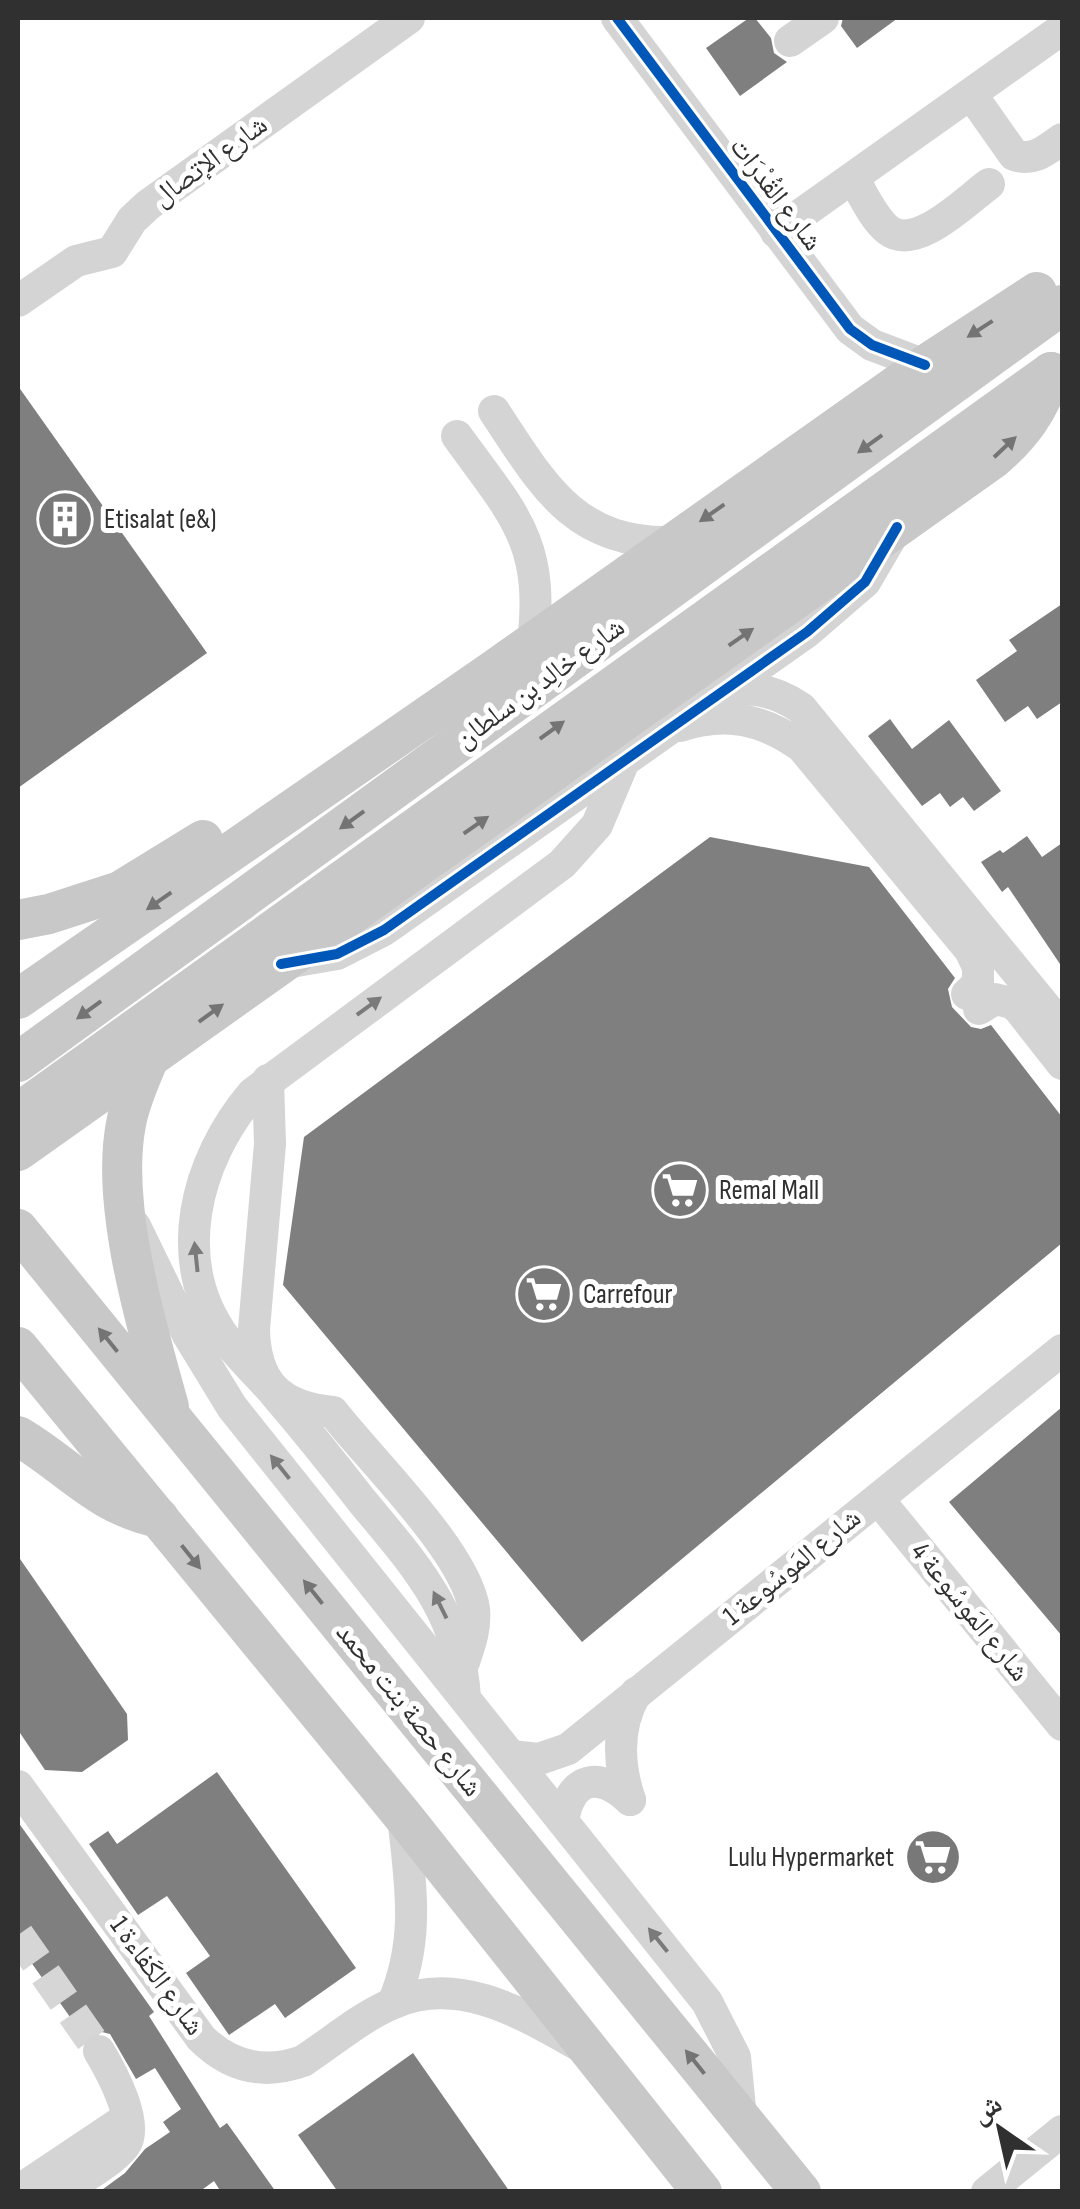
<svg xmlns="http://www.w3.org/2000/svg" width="1080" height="2209" viewBox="0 0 1080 2209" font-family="'Sofia Sans Condensed','Noto Naskh Arabic',sans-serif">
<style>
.building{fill:#7f7f7f}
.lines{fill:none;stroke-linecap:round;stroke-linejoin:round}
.minor-tunnel{stroke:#d6d6d6;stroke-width:32;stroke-dasharray:32 16;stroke-linecap:butt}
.minor{stroke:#d4d4d4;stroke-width:32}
.major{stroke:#c8c8c8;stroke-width:40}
.cycleway-casing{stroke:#fff;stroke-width:16}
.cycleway{stroke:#0057b8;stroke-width:10}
.oneway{fill:#747474}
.oneway2{fill:#7a7a7a}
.labels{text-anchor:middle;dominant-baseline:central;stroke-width:10;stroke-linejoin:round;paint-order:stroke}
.street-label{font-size:28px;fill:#303030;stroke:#fff}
.poi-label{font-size:28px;fill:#303030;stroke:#fff;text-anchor:start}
</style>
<rect width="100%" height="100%" fill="#fff"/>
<g class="building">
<polygon points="749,18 755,18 771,38 774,53 787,62 740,96 706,48"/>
<polygon points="843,18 898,18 857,48 841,26"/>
<polygon points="18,386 207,653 18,788"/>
<polygon points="1062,604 1062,702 1037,719 1028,706 1005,722 976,680 1017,651 1009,640"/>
<polygon points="890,719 912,749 949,720 1001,791 974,811 963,797 950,807 940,793 922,806 868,736"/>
<polygon points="1027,836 1042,857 1062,843 1062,967 1008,887 1002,892 981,862 1000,850 1003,853"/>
<polygon points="710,837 869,867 955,978 948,989 952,1007 971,1027 981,1029 991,1025 1062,1117 1062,1243 582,1642 283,1285 304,1137"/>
<polygon points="1062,1407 1062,1636 949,1502"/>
<polygon points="18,1556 127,1714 128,1740 82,1772 45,1770 18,1730"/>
<polygon points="217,1772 356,1968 285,2018 275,2004 229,2035 186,1973 210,1956 167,1896 138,1915 89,1844 108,1831 117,1844"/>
<polygon points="18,1822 154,2012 149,2016 220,2128 227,2123 276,2192 221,2192 214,2181 199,2192 99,2192 125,2173 145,2149 170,2132 163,2122 181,2109 155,2068 136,2079 110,2034 98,2031 85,2038 18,1944"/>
<polygon points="413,2053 510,2192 338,2192 298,2135"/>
</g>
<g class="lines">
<polyline class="minor-tunnel" points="18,1935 99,2051"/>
<g class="minor">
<polyline points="617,18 850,329 872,345 925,365"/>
<polyline points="790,41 823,18"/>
<path d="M971,94l43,61c20,7 32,-5 48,-16"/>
<path d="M853,178c10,16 20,40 35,52 28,22 79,-30 101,-46"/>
<polyline points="776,232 1062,29"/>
<polyline points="18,301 76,261 112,252 132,220 148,205 409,18"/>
<path d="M494,411c48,72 79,133 177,131"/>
<path d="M457,436c56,78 88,105 76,206"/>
<path d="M721,694c29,-10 55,-3 80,14l261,319"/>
<path d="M680,726c46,-15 83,-7 122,21l168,203 8,17v17l-11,10"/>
<polyline points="285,963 337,954 384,930 807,632 865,582 896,529"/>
<polyline points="979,1009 995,999 1012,1003 1019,1009 1062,1064"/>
<path d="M268,1080l2,64 -16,185c1,54 26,78 79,83 37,48 133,140 141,197 2,19 -4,35 -10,53"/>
<polyline points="135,1226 188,1335 232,1407 707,2002 735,2057 741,2118"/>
<polyline points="878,1499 1062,1725"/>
<path d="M465,1698c-5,-86 -51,-134 -103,-197 -28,-36 -57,-72 -86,-106 -16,-19 -36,-37 -51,-57 -56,-77 -30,-177 28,-245l309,-229 35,-39 27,-64"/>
<polyline points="511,1756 539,1759 568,1749 1062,1350"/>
<path d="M18,1786l183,252c29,29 63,37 102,23 29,-19 59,-45 91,-58 67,-29 132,13 188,44"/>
<path d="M630,1800c-12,-36 -14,-73 6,-107"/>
<path d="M563,1821c7,-44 36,-51 67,-21"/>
<path d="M393,2003c28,-65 17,-120 10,-187"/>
<polyline points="18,2191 127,2118"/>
<path d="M62,2192c19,-14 48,-28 63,-47 15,-21 -14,-74 -26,-94"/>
<polyline points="987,2192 1062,2131"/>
</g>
<g class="major">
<polyline points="18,920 49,914 120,891 203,840"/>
<polyline points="18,999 491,672 925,365 1037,292"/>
<path d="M149,1058c-9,22 -19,43 -23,66 -16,82 21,203 43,283"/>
<polyline points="18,1062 1062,305"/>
<polyline points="18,1113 1051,372"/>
<path d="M18,1151l975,-692c28,-24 48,-50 58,-87"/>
<polyline points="18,1229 801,2192"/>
<polyline points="18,1347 403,1816 702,2192"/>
<path d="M18,1436c51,30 79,69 141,82"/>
</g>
<g class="cycleway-casing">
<g id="cycleway">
<polyline points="617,18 850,329 872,345 925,365"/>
<polyline points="281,964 337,954 384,930 807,632 865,582 897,527"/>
</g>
</g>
<use href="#cycleway" class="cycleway"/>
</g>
<defs><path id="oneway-solid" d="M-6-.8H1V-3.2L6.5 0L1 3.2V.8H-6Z" transform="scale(2.5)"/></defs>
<g class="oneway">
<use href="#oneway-solid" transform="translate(980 329) rotate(147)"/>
<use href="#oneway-solid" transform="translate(870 444) rotate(144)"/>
<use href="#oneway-solid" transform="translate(1005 447) rotate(-43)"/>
<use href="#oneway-solid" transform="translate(712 513) rotate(145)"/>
<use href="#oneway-solid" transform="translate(741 637) rotate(-35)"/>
<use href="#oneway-solid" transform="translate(552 730) rotate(-36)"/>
<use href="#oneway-solid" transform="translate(352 820) rotate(144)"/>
<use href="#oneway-solid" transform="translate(476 825) rotate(-35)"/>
<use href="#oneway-solid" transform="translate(159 901) rotate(145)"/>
<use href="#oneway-solid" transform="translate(89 1010) rotate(144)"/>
<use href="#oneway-solid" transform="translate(211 1013) rotate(-36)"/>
<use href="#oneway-solid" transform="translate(108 1340) rotate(-129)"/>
<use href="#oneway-solid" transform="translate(191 1557) rotate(51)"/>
<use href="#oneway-solid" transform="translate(313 1592) rotate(-129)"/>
<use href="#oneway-solid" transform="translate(695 2062) rotate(-129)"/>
</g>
<g class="oneway2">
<use href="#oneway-solid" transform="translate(369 1006) rotate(-36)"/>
<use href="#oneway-solid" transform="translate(196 1257) rotate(-96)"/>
<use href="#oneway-solid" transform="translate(280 1467) rotate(-129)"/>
<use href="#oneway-solid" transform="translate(440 1605) rotate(-116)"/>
<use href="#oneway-solid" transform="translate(658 1940) rotate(-129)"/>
</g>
<defs>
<g id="building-disc" transform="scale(2.875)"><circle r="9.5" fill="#787878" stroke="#fff"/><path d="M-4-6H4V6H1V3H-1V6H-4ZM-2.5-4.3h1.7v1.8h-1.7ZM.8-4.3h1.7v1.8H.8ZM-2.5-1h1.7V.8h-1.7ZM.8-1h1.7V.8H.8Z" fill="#fff"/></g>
<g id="supermarket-disc" transform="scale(2.875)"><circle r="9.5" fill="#787878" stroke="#fff"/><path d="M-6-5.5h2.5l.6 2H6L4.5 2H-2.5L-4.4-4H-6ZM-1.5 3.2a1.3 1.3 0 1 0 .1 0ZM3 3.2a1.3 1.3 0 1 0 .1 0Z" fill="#fff"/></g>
</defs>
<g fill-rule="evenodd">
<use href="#building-disc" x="65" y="519"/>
<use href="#supermarket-disc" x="680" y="1190"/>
<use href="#supermarket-disc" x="544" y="1294"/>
<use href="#supermarket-disc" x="933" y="1857"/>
</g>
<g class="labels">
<g class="street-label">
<text transform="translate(210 161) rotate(-36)">شارع الإتصال</text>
<text transform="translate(776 194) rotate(53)">شارع القُدْرَات</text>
<text transform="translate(540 683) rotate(-36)">شارع خالِد بن سلطان</text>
<text transform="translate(792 1567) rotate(-39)">شارع المَوسُوعة 1</text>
<text transform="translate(970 1612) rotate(51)">شارع المَوسُوعة 4</text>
<text transform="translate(409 1710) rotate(51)">شارع حصة بنت محمد</text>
<text transform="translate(157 1976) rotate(54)">شارع الكَفاءة 1</text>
</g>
<g class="poi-label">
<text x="104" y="519">Etisalat (e&amp;)</text>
<text x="719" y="1190">Remal Mall</text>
<text x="583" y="1294">Carrefour</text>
<text x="894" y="1857" text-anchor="end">Lulu Hypermarket</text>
</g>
</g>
<rect width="1080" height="2209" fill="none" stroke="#303030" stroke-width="40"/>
<g transform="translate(1000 2129) rotate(326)" stroke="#ffffff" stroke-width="8" paint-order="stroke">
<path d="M0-8L18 38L0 25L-18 38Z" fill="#303030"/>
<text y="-15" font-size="28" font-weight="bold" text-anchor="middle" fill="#303030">ش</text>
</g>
</svg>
